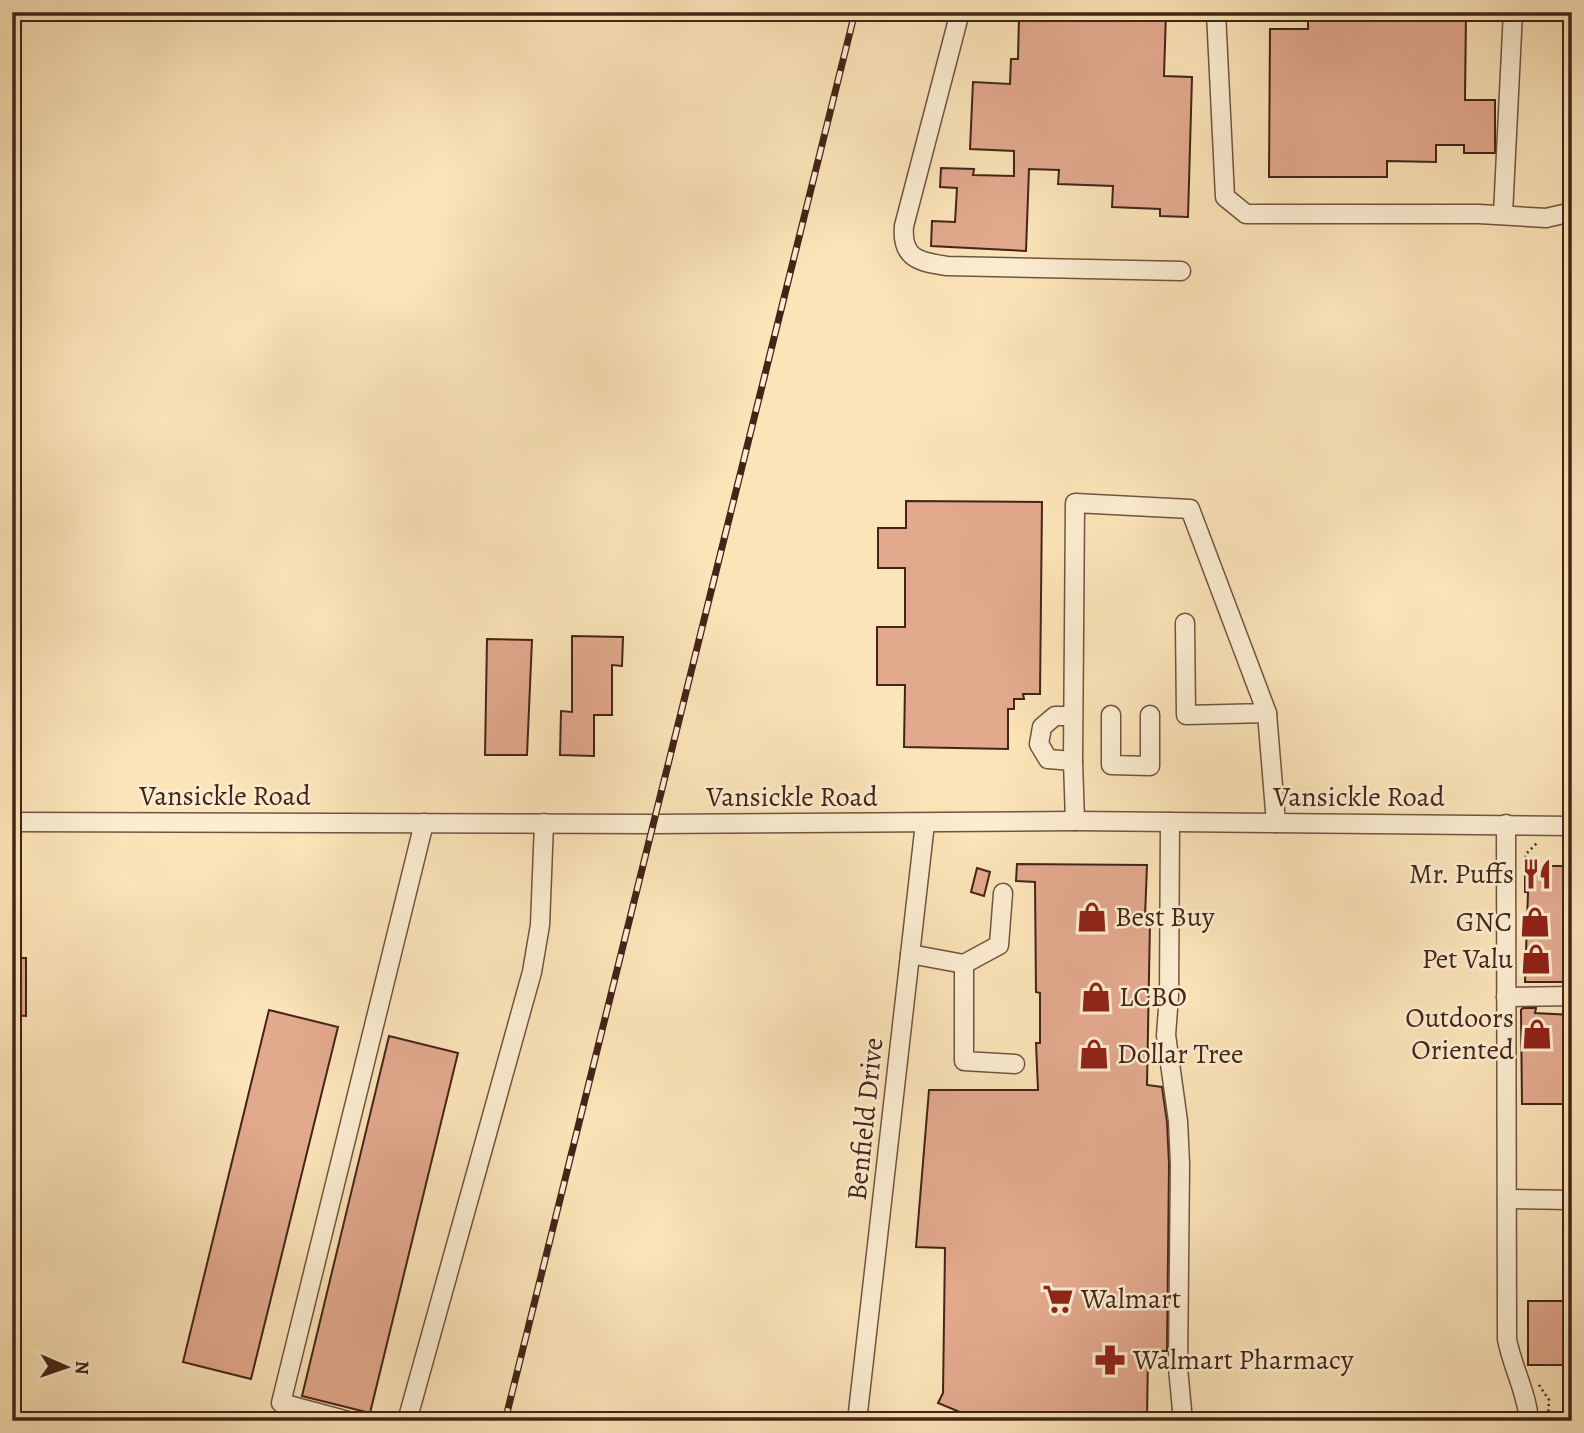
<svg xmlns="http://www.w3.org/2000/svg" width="1584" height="1433" viewBox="0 0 1584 1433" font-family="Alegreya,serif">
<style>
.building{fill:#e3a98d;stroke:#432418;stroke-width:2}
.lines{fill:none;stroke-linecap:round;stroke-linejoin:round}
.minor-casing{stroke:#715440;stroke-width:21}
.path{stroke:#432418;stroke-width:2.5;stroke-dasharray:2 3.5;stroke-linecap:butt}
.minor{stroke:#fcedd1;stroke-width:18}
.rail-casing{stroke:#432418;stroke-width:7}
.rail{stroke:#fcedd1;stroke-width:4.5;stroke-dasharray:13;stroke-linecap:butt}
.labels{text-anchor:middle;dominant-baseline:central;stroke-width:5;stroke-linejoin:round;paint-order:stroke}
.street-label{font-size:28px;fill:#432418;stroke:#fcedd1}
.poi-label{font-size:28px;fill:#432418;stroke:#fcedd1;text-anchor:start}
</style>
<rect width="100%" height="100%" fill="#fbe4b8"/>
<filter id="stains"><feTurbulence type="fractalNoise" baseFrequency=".00286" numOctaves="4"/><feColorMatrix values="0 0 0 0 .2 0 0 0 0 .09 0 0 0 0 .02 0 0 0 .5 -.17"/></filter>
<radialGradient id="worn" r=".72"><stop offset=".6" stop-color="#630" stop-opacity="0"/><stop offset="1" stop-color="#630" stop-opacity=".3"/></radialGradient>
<g class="building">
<polygon points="1030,12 1166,12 1164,76 1192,77 1188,217 1160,216 1160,209 1112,207 1113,186 1058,184 1059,170 1029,169 1026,251 931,246 932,221 955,222 957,188 940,187 941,168 974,169 973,175 1014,176 1014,151 970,149 973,82 1010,84 1011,59 1018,59 1019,16 1030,16"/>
<polygon points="1308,12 1466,12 1465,100 1495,100 1495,153 1464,153 1464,145 1436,145 1436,162 1387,161 1387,177 1269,177 1270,29 1308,29"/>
<polygon points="906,501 1042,502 1040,694 1023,694 1024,699 1014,699 1014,709 1008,709 1008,749 904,747 905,685 877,685 877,627 905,627 905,568 878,568 878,528 906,528"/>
<polygon points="572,636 623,637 622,666 612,665 612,715 594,715 594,756 560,755 561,711 572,712"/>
<polygon points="487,639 532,640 527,755 485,755"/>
<polygon points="1017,864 1147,865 1145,917 1150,921 1147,1085 1162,1087 1167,1122 1169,1164 1167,1351 1148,1351 1147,1421 1072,1421 1072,1417 1034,1417 1035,1421 989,1421 989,1415 967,1415 938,1403 943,1393 945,1248 916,1247 929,1090 1038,1090 1036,1043 1040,1043 1040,993 1036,992 1035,882 1016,881"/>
<polygon points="1525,866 1572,866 1572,982 1525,982 1528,892 1525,892"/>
<polygon points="977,868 990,872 984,896 971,892"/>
<polygon points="12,958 26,958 26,1016 12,1015"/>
<polygon points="1523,1008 1536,1008 1535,1013 1572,1015 1572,1104 1522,1104 1521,1010"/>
<polygon points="269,1010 338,1027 251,1379 183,1362"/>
<polygon points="389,1036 458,1053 370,1413 302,1396"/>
<rect x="1528" y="1301" width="44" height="64"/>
</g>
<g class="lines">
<g class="minor-casing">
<g id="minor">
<path d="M960,12l-56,214c-3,33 16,36 43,40l234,5"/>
<polyline points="1216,12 1225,197 1246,214 1479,214 1546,218 1572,212"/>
<polyline points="1503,214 1513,12"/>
<polyline points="1267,713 1276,823"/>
<polyline points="1111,715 1111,765 1150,766 1150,715"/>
<polyline points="1073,716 1055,716 1042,727 1039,744 1048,759 1073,761 1075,503 1190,509 1267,713 1186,715 1185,623"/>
<polyline points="1073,761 1075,821"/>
<polyline points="12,822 652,824 1075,821 1572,826"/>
<polyline points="1170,822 1169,996 1166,1035 1178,1121 1180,1164 1178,1368 1183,1421"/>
<path d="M1506,824l1,515c5,28 20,53 22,82"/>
<polyline points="910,954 964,964 964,1061 1015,1064"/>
<polyline points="964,964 999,945 1003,893"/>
<polyline points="1506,997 1572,996"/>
<polyline points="1507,1199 1572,1200"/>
<polyline points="348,1421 281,1403 424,823"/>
<polyline points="407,1421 532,972 540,925 544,823"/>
<polyline points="857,1421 925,823"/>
</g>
</g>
<g class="path">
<polyline points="1523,863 1526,854 1537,843"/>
<polyline points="1539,1385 1549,1400 1548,1421"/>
</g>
<use href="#minor" class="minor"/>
<g class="rail-casing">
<polyline id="rail" points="505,1421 855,12"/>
</g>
<use href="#rail" class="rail"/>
</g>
<defs>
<g id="restaurant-bare" transform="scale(2.415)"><path d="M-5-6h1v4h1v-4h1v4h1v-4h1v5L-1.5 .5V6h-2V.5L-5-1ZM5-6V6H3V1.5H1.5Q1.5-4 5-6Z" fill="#8f2418" stroke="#fcedd1" stroke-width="2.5" paint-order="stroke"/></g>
<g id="shop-bare" transform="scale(2.415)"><path d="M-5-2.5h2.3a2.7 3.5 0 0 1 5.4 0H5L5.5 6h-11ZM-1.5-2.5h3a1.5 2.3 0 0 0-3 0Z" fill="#8f2418" stroke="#fcedd1" stroke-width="2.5" paint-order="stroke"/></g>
<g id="supermarket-bare" transform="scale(2.415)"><path d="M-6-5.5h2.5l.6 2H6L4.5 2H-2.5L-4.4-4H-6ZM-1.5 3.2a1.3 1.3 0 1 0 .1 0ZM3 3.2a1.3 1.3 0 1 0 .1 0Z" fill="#8f2418" stroke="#fcedd1" stroke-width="2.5" paint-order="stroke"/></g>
<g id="pharmacy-bare" transform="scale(2.415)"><path d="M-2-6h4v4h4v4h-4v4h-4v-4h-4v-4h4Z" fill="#8f2418" stroke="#fcedd1" stroke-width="2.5" paint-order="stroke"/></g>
</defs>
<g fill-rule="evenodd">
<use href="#restaurant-bare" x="1537" y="874"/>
<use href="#shop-bare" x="1092" y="917"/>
<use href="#shop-bare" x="1535" y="922"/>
<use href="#shop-bare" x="1536" y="959"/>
<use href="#shop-bare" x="1096" y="997"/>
<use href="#shop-bare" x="1537" y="1034"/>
<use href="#shop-bare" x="1094" y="1054"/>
<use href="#supermarket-bare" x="1058" y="1299"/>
<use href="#pharmacy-bare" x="1110" y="1360"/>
</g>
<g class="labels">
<g class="street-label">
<text x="225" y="796">Vansickle Road</text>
<text x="792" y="797">Vansickle Road</text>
<text x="1359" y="797">Vansickle Road</text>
<text transform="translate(865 1119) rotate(-84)">Benfield Drive</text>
</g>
<g class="poi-label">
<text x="1514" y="874" text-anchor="end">Mr. Puffs</text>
<text x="1115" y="917">Best Buy</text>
<text x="1512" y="922" text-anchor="end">GNC</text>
<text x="1513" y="959" text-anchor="end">Pet Valu</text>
<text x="1119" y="997">LCBO</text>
<text x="1514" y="1018" text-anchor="end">Outdoors<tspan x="1514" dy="32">Oriented</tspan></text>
<text x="1117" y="1054">Dollar Tree</text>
<text x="1081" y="1299">Walmart</text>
<text x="1133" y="1360">Walmart Pharmacy</text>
</g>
</g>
<rect width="1584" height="1433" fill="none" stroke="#fbe4b8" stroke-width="42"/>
<rect x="14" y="14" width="1556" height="1405" fill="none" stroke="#432418" stroke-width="3.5"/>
<rect x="21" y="21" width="1542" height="1391" fill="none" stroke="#432418" stroke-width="2"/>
<g transform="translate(66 1367) rotate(92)" stroke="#fcedd1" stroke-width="5" paint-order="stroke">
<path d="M0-5L12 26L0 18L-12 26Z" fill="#432418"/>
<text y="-10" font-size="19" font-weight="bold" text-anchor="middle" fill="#432418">N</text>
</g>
<rect width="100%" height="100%" filter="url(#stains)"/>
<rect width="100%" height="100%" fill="url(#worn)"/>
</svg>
